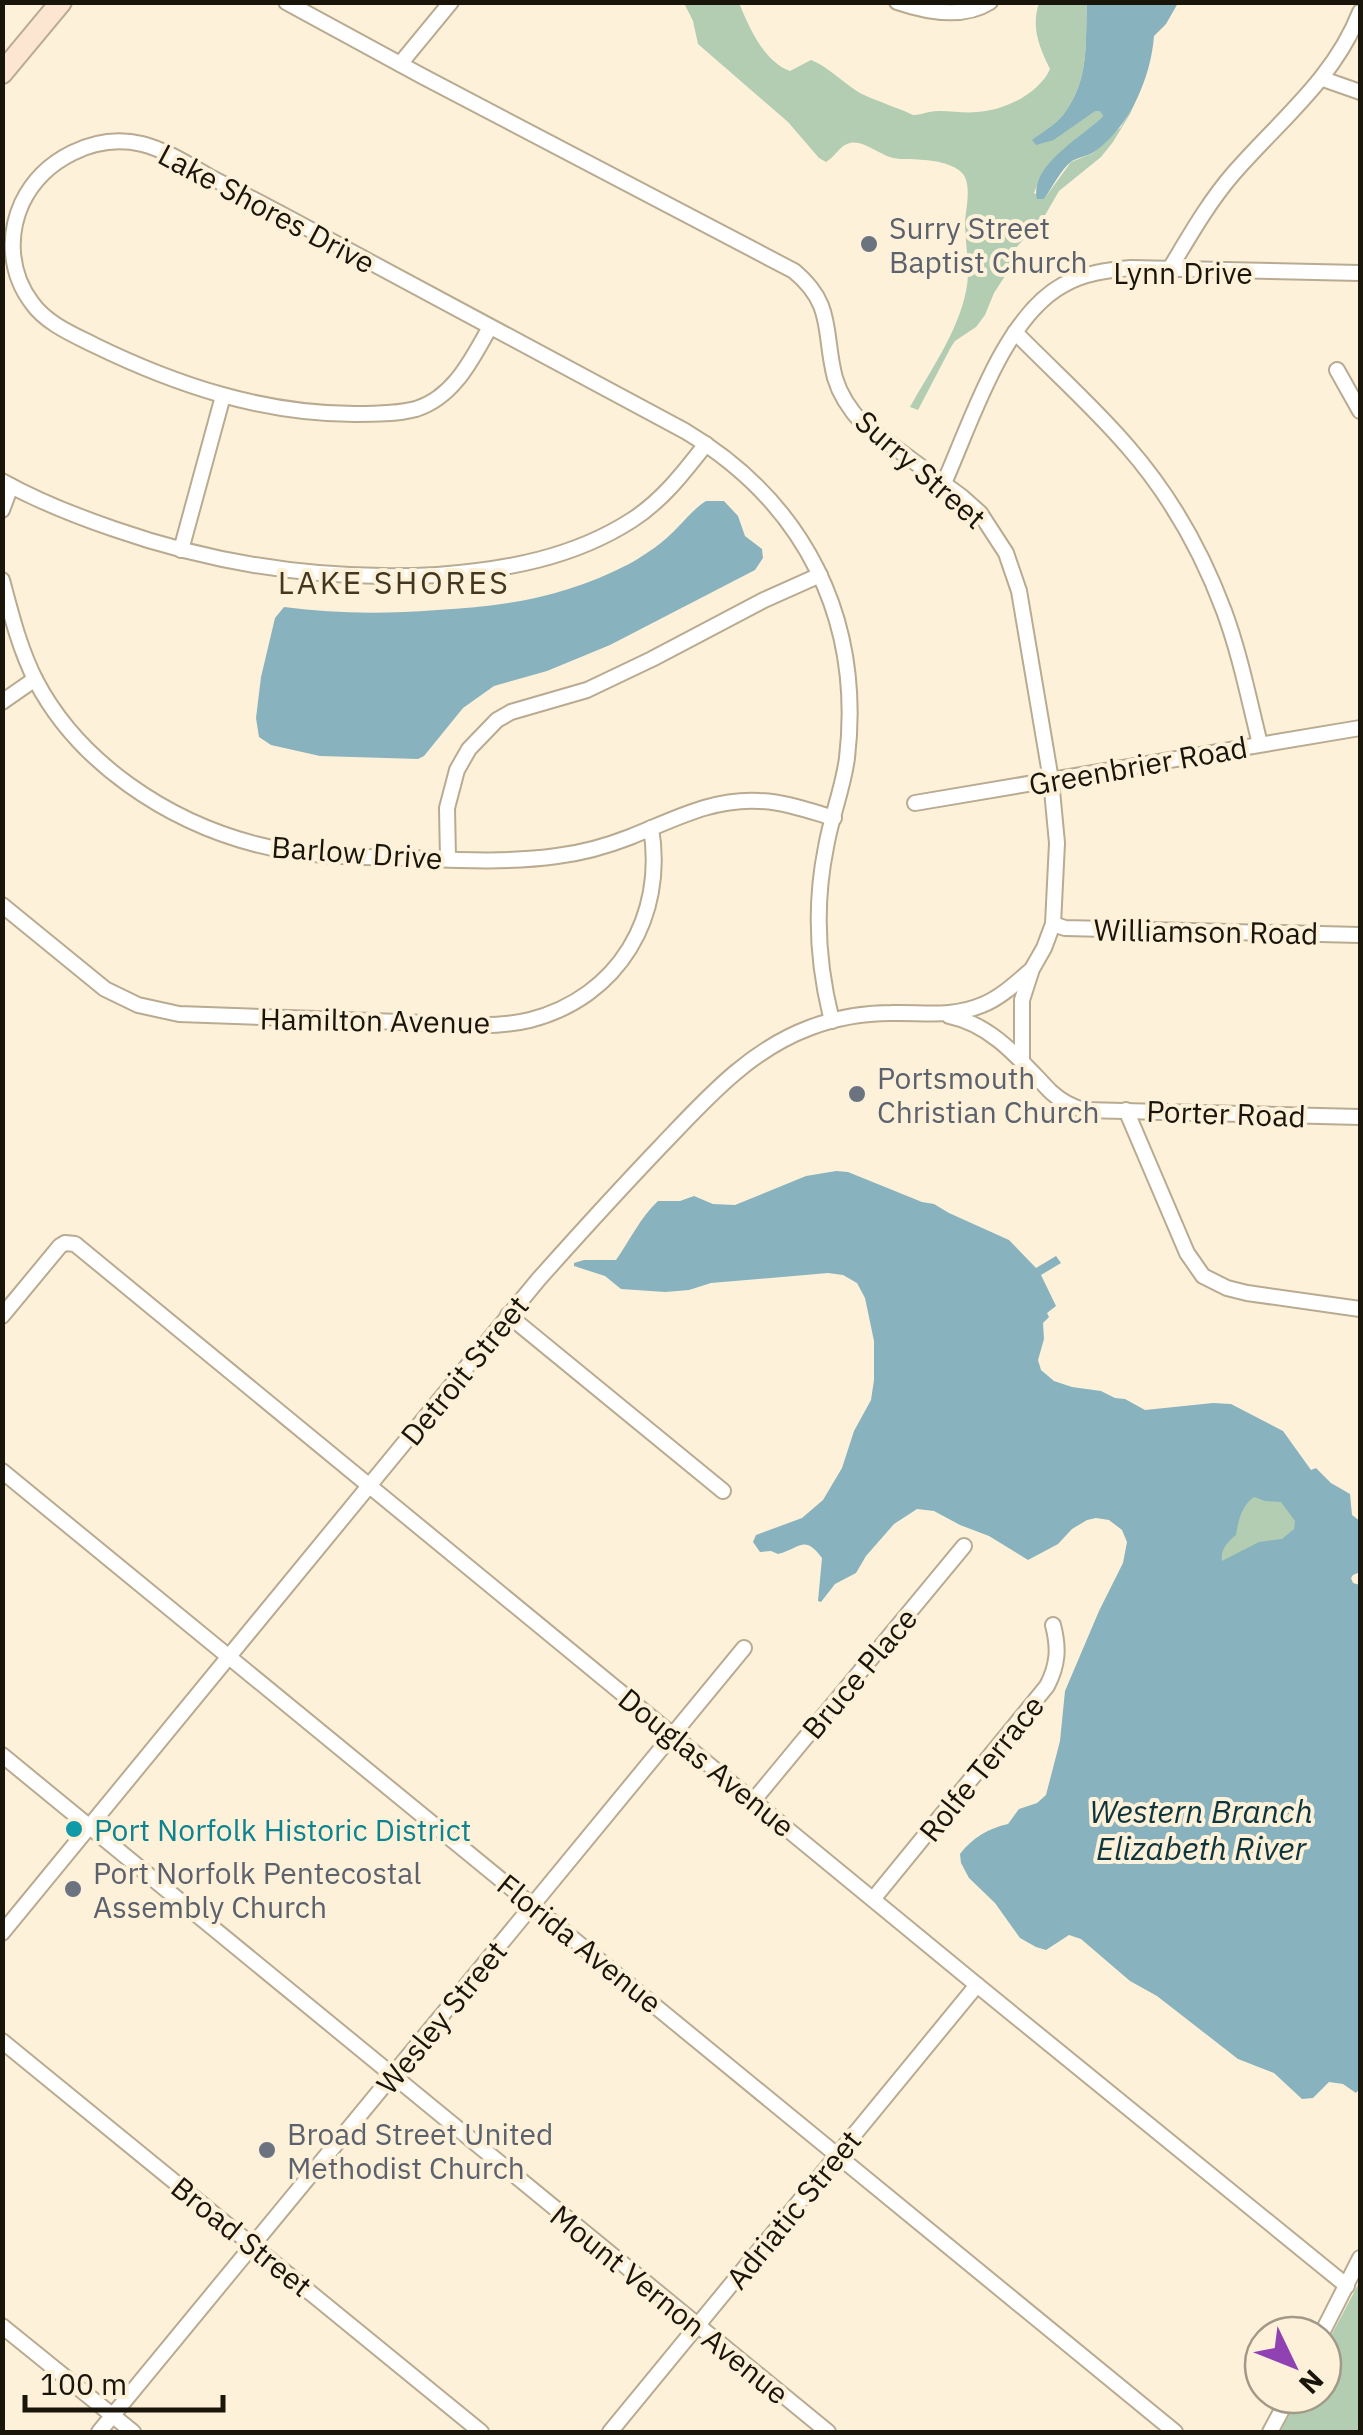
<svg xmlns="http://www.w3.org/2000/svg" width="1363" height="2435" viewBox="0 0 1363 2435" font-family="'IBM Plex Sans',sans-serif">
<style>
.green{fill:#b2cdb2}
.water{fill:#88b2bd;fill-rule:evenodd}
.lines{fill:none;stroke-linecap:round;stroke-linejoin:round}
.street-casing{stroke:#b9ab91;stroke-width:18}
.secondary-casing{stroke:#b9ab91;stroke-width:24}
.street{stroke:#fff;stroke-width:14}
.secondary{stroke:#fce5d1;stroke-width:20}
.worship-dot{fill:#6b7280;stroke:#fdf1da;stroke-width:4}
.culture-dot{fill:#0f9aa8;stroke:#fdf1da;stroke-width:4}
.labels{text-anchor:middle;dominant-baseline:central;stroke-width:8;stroke-linejoin:round;paint-order:stroke}
.street-label{font-size:30px;fill:#1a150b;stroke:#fdf1da}
.worship-label{font-size:30px;fill:#5b616d;stroke:#fdf1da;text-anchor:start}
.culture-label{font-size:30px;fill:#0d838f;stroke:#fdf1da;text-anchor:start}
.neighbourhood-label{font-size:32px;letter-spacing:2.5px;fill:#423720;stroke:#fdf1da}
.water-label{font-size:32px;font-style:italic;fill:#0c353e;stroke:#fdf1da}
</style>
<rect width="100%" height="100%" fill="#fdf1da"/>
<g class="green">
<path d="M684,3h55c10,24 25,59 51,68l21,-11c18,7 32,23 49,33 16,8 36,14 53,22 6,0 11,-2 16,-3 15,-3 33,2 48,0 26,-1 62,-18 73,-43 -11,-22 -19,-42 -11,-66h48c-2,41 3,77 -24,112 -8,10 -21,17 -30,25h21l40,-29 6,-1 3,6c-28,28 -54,35 -69,77l10,6 27,-37 22,-9 28,-26 18,-33 -9,20 -17,28 -12,15 -42,34 -15,26 -31,34 -6,22 -13,20 -9,22 -9,12 -21,14 -4,6 -33,63 -8,-3c20,-36 48,-75 56,-116 5,-23 -1,-46 -1,-69 1,-15 8,-41 -5,-51 -14,-11 -36,-11 -52,-12 -5,0 -10,0 -15,-1 -14,-3 -29,-18 -43,-15 -10,2 -15,14 -24,19l-7,-4 -31,-36 -90,-78 -5,-23z"/>
<polygon points="1292,1492 1310,1570 1173,1564 1222,1500"/>
<polygon points="1360,2281 1360,2432 1280,2432 1300,2395 1323,2395 1323,2351"/>
</g>
<g class="water">
<path d="M1087,3h91l-12,21 -12,12c-3,42 -25,92 -60,116 -6,4 -15,5 -22,9 -11,8 -20,27 -28,38h-7c-7,-35 46,-62 66,-83l-3,-5h-5l-41,29 -18,5 -4,-5c10,-8 23,-15 31,-25 27,-35 22,-71 24,-112z"/>
<path d="M706,501h18l14,15 7,20 17,13 1,9 -8,12 -145,75 -63,26 -53,15 -31,22 -39,48 -6,3 -98,-3 -49,-11 -12,-8 -3,-19 5,-41 14,-59 9,-11c52,7 101,7 153,3 71,-4 128,-13 192,-46 18,-10 35,-22 49,-37 9,-9 17,-19 28,-26z"/>
<path d="M836,1171l12,1 74,30 12,2 15,9 60,27 27,28 20,-12 5,7 -20,12 15,31 -9,7 2,4 -6,6 1,16 -6,21 3,10 13,11 18,6 29,4 14,7 10,1 20,11 68,-7 18,1 52,27 28,39 5,-2 15,15 19,11 2,21 8,6v51l-7,3 -2,3 2,5 7,2v503l-4,5 -13,-9 -14,-2 -16,16 -11,1 -28,-26 -36,-14 -81,-63 -27,-15 -49,-42 -12,-4 -23,15 -10,-3 -16,-9 -25,-35 -26,-25 -8,-15 -1,-9c12,-16 29,-26 48,-30l11,-15 18,-6 9,-8 14,-54 5,-50 34,-80 24,-48 4,-21 -5,-12 -13,-10 -13,-2 -9,2 -15,9 -14,15 -30,16 -39,-24 -29,-11 -26,-14 -17,-2 -23,15 -28,32 -10,17 -21,11 -14,18 -3,-1 4,-43c-18,-24 -21,-10 -44,-4l-7,-3 -11,1 -7,-10 3,-7 46,-17 21,-18 19,-32 12,-37 17,-31 3,-20v-39l-9,-43 -8,-15 -14,-8 -15,-2 -117,10 -22,7 -24,2 -44,-3 -16,-13 -31,-10v-3l10,-3h32c14,-20 24,-42 42,-59h22l14,-5 19,8 22,1 71,-29zM1254,1497l11,4 16,1 14,19 -1,8 -12,10 -23,3 -37,19c-2,-11 6,-20 14,-26 2,-14 6,-30 18,-38z"/>
</g>
<g class="lines">
<g class="street-casing">
<g id="street">
<path d="M286,2l136,74 372,195c41,34 29,61 41,107 5,17 16,33 28,46l99,73 18,16 26,40 13,38 32,189 6,63 -4,81 -9,24 -12,21 -10,31v61"/>
<path d="M897,2c29,10 66,17 93,0"/>
<polyline points="400,64 451,2"/>
<polyline points="1323,79 1360,92"/>
<path d="M1169,270c20,-33 39,-67 64,-96 46,-53 101,-95 127,-162"/>
<path d="M490,327c-18,32 -36,70 -74,82 -19,5 -42,5 -61,5 -92,0 -179,-29 -261,-69 -22,-11 -48,-22 -62,-42 -22,-29 -25,-67 -10,-100 21,-44 73,-70 120,-59 24,6 47,21 68,33 41,21 81,42 121,64 118,63 236,127 354,190 120,72 178,188 162,327 -4,31 -16,59 -21,89 -12,59 -9,116 6,174"/>
<path d="M1015,332c37,38 78,74 113,115 41,47 74,105 96,164 16,43 25,89 36,133"/>
<polyline points="1337,370 1360,411"/>
<path d="M2,481c36,20 74,35 112,48 106,37 211,52 323,46 68,-5 136,-17 195,-55 31,-20 52,-48 74,-76"/>
<path d="M944,483c27,-60 59,-165 119,-198 21,-12 45,-15 68,-17l229,5"/>
<polyline points="2,510 11,486"/>
<polyline points="181,550 223,396"/>
<path d="M2,580c9,34 18,70 34,101 43,82 131,140 219,163 49,13 101,13 151,14 50,2 101,5 151,-2 25,-3 50,-10 73,-19 43,-17 82,-39 130,-36 25,1 50,10 74,17"/>
<polyline points="2,702 35,679"/>
<polyline points="915,803 1360,728"/>
<polyline points="448,859 447,808 457,770 469,749 497,720 511,712 587,690 652,659 764,600 820,575"/>
<path d="M2,905l103,84 33,16 41,9c74,3 148,5 221,8 42,1 89,8 130,-2 89,-23 136,-104 121,-192"/>
<polyline points="1053,924 1065,928 1360,935"/>
<path d="M949,1016c44,9 72,45 102,76 10,9 20,15 33,18l276,7"/>
<polyline points="1126,1110 1187,1253 1203,1276 1227,1288 1247,1293 1360,1309"/>
<polyline points="508,1315 723,1491"/>
<polyline points="2,1316 60,1246 65,1243 75,1244 977,1985 1347,2286"/>
<polyline points="2,1471 1175,2432"/>
<polyline points="2,1755 828,2432"/>
<polyline points="754,1800 964,1546"/>
<path d="M874,1898l173,-212c11,-21 12,-38 6,-61"/>
<path d="M2,1933l536,-653c41,-46 82,-91 124,-135 44,-46 86,-94 147,-117 26,-10 55,-15 82,-15 32,-1 60,5 91,-8 18,-7 34,-22 49,-35"/>
<polyline points="2,2041 481,2432"/>
<polyline points="2,2326 133,2432"/>
<polyline points="1321,2335 1360,2258"/>
<polyline points="99,2432 744,1648"/>
<polyline points="610,2432 977,1985"/>
<polyline points="1270,2432 1290,2395"/>
</g>
</g>
<g class="secondary-casing">
<polyline id="secondary" points="2,73 61,2"/>
</g>
<use href="#street" class="street"/>
<use href="#secondary" class="secondary"/>
</g>
<g class="worship-dot">
<circle cx="869" cy="244" r="10"/>
<circle cx="857" cy="1094" r="10"/>
<circle cx="73" cy="1889" r="10"/>
<circle cx="267" cy="2150" r="10"/>
</g>
<circle class="culture-dot" cx="74" cy="1829" r="10"/>
<g class="labels">
<g class="street-label">
<text transform="translate(267 208) rotate(28)">Lake Shores Drive</text>
<text x="1183" y="272">Lynn Drive</text>
<text transform="translate(921 469) rotate(41)">Surry Street</text>
<text transform="translate(1138 765) rotate(-10)">Greenbrier Road</text>
<text transform="translate(357 852) rotate(4)">Barlow Drive</text>
<text transform="translate(1206 931) rotate(1)">Williamson Road</text>
<text transform="translate(375 1020) rotate(1)">Hamilton Avenue</text>
<text transform="translate(1226 1113) rotate(2)">Porter Road</text>
<text transform="translate(464 1370) rotate(-51)">Detroit Street</text>
<text transform="translate(859 1673) rotate(-50)">Bruce Place</text>
<text transform="translate(707 1762) rotate(39)">Douglas Avenue</text>
<text transform="translate(981 1768) rotate(-51)">Rolfe Terrace</text>
<text transform="translate(580 1943) rotate(39)">Florida Avenue</text>
<text transform="translate(441 2017) rotate(-51)">Wesley Street</text>
<text transform="translate(793 2209) rotate(-51)">Adriatic Street</text>
<text transform="translate(242 2236) rotate(39)">Broad Street</text>
<text transform="translate(670 2304) rotate(39)">Mount Vernon Avenue</text>
</g>
<g class="worship-label">
<text x="889" y="227">Surry Street<tspan x="889" dy="34">Baptist Church</tspan></text>
<text x="877" y="1077">Portsmouth<tspan x="877" dy="34">Christian Church</tspan></text>
<text x="93" y="1872">Port Norfolk Pentecostal<tspan x="93" dy="34">Assembly Church</tspan></text>
<text x="287" y="2133">Broad Street United<tspan x="287" dy="34">Methodist Church</tspan></text>
</g>
<g class="culture-label">
<text x="94" y="1829">Port Norfolk Historic District</text>
</g>
<g class="neighbourhood-label">
<text x="394" y="582">LAKE SHORES</text>
</g>
<g class="water-label">
<text x="1201" y="1811">Western Branch<tspan x="1201" dy="37">Elizabeth River</tspan></text>
</g>
</g>
<rect width="1363" height="2435" fill="none" stroke="#1a150b" stroke-width="10"/>
<g transform="translate(1293 2365) rotate(133)"><circle r="48" fill="#fdf1da" stroke="#a29987" stroke-width="2.5"/>
<path d="M0-8L18 38L0 25L-18 38Z" fill="#9042b2"/>
<text y="-15" font-size="28" font-weight="bold" text-anchor="middle" fill="#1a150b">N</text>
</g>
<path d="M25 2395v15h198v-15" fill="none" stroke="#1a150b" stroke-width="5"/>
<text x="40" y="2395" font-size="30" fill="#1a150b" stroke="#fdf1da" stroke-width="8" paint-order="stroke">100 m</text>
</svg>
